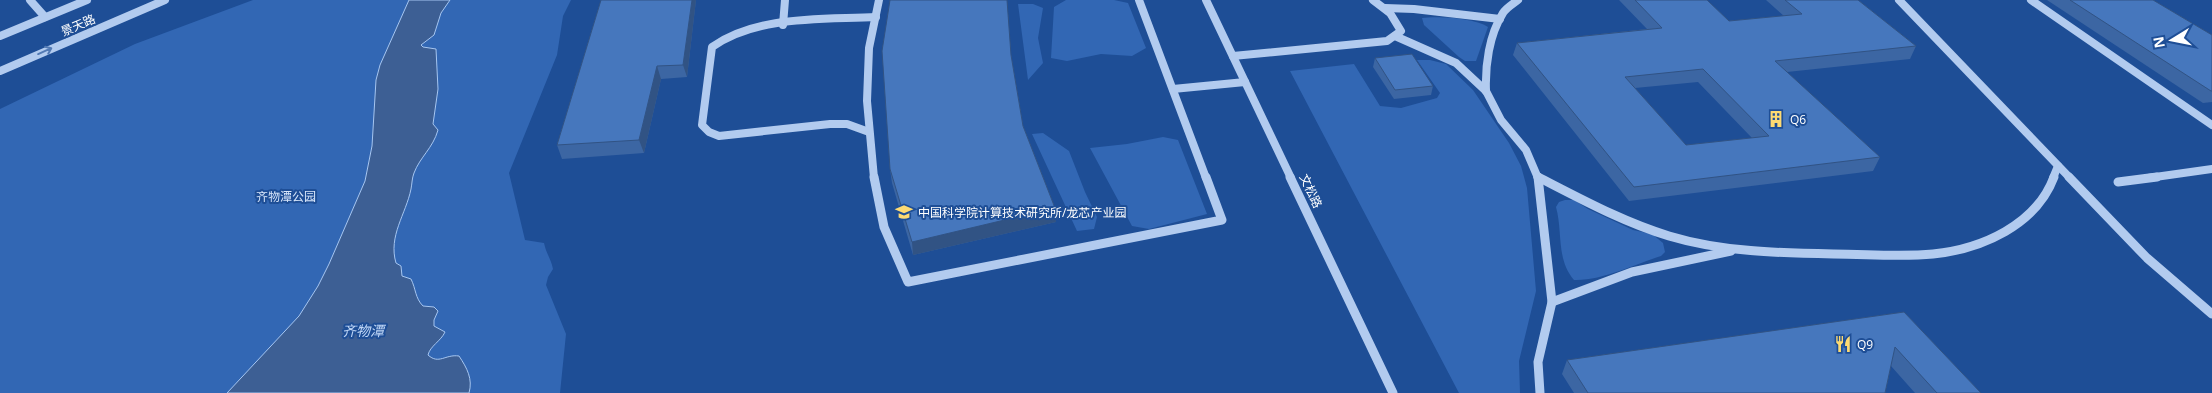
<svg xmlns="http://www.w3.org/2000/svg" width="2212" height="393" viewBox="0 0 2212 393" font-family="'Open Sans','Noto Sans SC',sans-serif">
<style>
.green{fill:#3267b4}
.water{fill:#3d5f94;stroke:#a6c6f1}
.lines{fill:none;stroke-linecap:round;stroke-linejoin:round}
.minor-far1{stroke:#b2cbef;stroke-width:8}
.minor{stroke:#b2cbef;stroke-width:9}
.wall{fill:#3c66a3;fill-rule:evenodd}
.shaded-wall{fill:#315384}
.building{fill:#4677bd;stroke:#315384;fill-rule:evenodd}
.oneway{stroke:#527ab5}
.labels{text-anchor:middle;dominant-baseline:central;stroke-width:4;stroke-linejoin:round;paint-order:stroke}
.street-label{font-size:12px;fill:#fff;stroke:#1e4e96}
.poi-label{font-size:12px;fill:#fff;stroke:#1e4e96;text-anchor:start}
.park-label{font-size:12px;fill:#d9e7fb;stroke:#1e4e96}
.water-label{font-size:14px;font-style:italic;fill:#bfd6f6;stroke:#1e4e96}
</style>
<rect width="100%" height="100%" fill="#1e4e96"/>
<g class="green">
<path d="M253,0h318l-8,16 -6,39 -48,118 16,67 19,3c2,10 7,16 9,26l-5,8 -2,8 20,49 -6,59h-560v-284l135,-65z"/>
<polygon points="1066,0 1114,0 1128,3 1146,48 1132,56 1101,54 1067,61 1051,58 1054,7"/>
<polygon points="1018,4 1033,4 1043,8 1038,38 1043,63 1028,80"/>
<path d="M1422,18c17,-2 52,0 66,9l-12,34h-11l-6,-4 -35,-32z"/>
<polygon points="1417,60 1430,60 1446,64 1473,90 1509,143 1521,166 1527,188 1536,291 1519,361 1520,393 1459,393 1290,71 1354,64 1380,106 1401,108 1437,98 1440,93"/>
<polygon points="1043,133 1069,151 1085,192 1097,217 1094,229 1077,231 1032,134"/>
<polygon points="1163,137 1178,140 1207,214 1149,229 1132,226 1090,148 1127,144"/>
<path d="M1565,200h9l14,9 45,21 19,4 11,9 2,9 -4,4c-25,8 -60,25 -87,24 -18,-21 -11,-47 -18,-73l3,-5z"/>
</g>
<path class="water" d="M409,0h41l-9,13 -7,22 -13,10 2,2 13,2 2,40 -5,35 5,6c-5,18 -18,27 -24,43 -2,5 -2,11 -3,16 -5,25 -23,47 -15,74l5,3 1,10 9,3c5,10 4,19 12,27l11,1 4,4 -4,9v6l11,6c-4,9 -15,14 -17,23 11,10 17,-1 31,1 8,12 14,23 10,37h-242l72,-77 19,-30 11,-22 36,-83 7,-35 4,-66 4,-15z"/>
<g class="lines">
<g class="minor-far1">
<polyline points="30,0 45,17"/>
<polyline points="1139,0 1206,178"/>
<polyline points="1206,0 1291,178"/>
<polyline points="1899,0 2070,178"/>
<polyline points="2031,0 2212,125"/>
<polyline points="1385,8 1414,9 1500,19"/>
<polyline points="783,25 785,0"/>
<polyline points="0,36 87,0"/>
<polyline points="1395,36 1456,63 1486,91 1501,120 1526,150 1538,178"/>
<polyline points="1233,56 1387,41 1401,31 1390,13 1373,0"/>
<polyline points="0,71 165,0"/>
<polyline points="1173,89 1245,82"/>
<path d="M1486,91c-1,-25 3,-56 17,-78 3,-5 10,-9 15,-13"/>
<path d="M869,132l-22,-8h-17l-111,12 -10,-4 -7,-7 10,-78c45,-32 111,-27 164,-30"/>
<polyline points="1538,177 1540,178"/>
<polyline points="874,178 867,101 869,48 879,0"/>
<polyline points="2053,178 2058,166"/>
<polyline points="2148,178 2212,169"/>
</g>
<g class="minor">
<polyline points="874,177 884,227 908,282 1222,220 1206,177"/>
<polyline points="1290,177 1393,393"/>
<polyline points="1538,177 1552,302 1538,362 1540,393"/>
<path d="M1538,177c43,22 85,45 131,59 53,16 110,17 165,18 32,0 67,3 99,0 49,-5 103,-29 121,-77"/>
<polyline points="2069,177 2147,258 2212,314"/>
<polyline points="2118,182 2157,177"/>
<polyline points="1552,302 1632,272 1731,251"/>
</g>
</g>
<g class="wall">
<polygon points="601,0 696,0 687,77 661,79 644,153 562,159 557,145"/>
<path d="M1619,0h88l22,21 55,-5 -18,-16h92l58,46 -6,13 -123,13 93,85 -7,14 -244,30 -116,-146 4,-12 130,-14zM1698,82l54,56 -66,7 -51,-57z"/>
<polygon points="2047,0 2153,0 2212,35 2212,102 2203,103"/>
<polygon points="1011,55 1023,126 1055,208 1056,222 913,255 892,183 890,169"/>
<polygon points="1375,58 1433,86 1431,95 1394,99 1373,67"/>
<polygon points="1904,312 1981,393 1915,393 1891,366 1885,393 1574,393 1562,374 1567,360"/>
</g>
<g class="shaded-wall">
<polygon points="692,0 696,0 687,77 683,65"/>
<polygon points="657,66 661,79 644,153 639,140"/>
<polygon points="1055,208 1056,222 913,255 912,242"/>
</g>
<g class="building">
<polygon points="601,0 692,0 683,65 657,66 639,140 557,145"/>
<polygon points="890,0 1007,0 1011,55 1023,126 1055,208 912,242 890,169 882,51"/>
<path d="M1635,0h72l22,21 73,-7 -17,-14h73l58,46 -141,15 105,96 -246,30 -117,-144 145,-15zM1703,69l66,67 -83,9 -61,-68z"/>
<polygon points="2070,0 2153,0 2212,35 2212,91 2211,91"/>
<polygon points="1412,54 1433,86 1395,90 1375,58"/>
<polygon points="1904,312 1981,393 1937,393 1895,347 1885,393 1588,393 1567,360"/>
</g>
<defs><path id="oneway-shaft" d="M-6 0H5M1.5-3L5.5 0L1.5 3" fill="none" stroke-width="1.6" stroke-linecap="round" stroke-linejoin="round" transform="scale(1.25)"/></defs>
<use class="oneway" href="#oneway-shaft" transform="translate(45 51) rotate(-24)"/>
<defs>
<g id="building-bare" transform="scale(1.35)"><path d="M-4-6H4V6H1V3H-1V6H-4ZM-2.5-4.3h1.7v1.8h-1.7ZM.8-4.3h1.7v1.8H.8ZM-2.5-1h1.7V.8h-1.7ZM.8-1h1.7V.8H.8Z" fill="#fdda72" stroke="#1e4e96" stroke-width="2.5" paint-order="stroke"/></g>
<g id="university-bare" transform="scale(1.35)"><path d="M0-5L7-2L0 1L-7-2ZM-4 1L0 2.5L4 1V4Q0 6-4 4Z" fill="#fdda72" stroke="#1e4e96" stroke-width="2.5" paint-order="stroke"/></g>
<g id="restaurant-bare" transform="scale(1.35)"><path d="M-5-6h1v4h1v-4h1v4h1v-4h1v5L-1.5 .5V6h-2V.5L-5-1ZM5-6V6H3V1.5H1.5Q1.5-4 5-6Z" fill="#fdda72" stroke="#1e4e96" stroke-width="2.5" paint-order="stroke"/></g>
</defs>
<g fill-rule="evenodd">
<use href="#building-bare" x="1776" y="119"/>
<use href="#university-bare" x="904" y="212"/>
<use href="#restaurant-bare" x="1843" y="344"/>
</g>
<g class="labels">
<g class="street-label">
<text transform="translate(78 25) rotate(-23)">景天路</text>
<text transform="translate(1311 191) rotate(65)">文松路</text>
</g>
<g class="poi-label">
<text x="1790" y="119">Q6</text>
<text x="918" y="212">中国科学院计算技术研究所/龙芯产业园</text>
<text x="1857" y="344">Q9</text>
</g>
<g class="park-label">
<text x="286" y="196">齐物潭公园</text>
</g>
<g class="water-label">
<text x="363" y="330">齐物潭</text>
</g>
</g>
<g transform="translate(2172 40) rotate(260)" stroke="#1e4e96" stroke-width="4" paint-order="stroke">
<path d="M0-4L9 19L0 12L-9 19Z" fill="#ffffff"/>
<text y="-8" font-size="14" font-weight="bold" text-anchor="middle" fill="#ffffff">N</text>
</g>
</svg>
